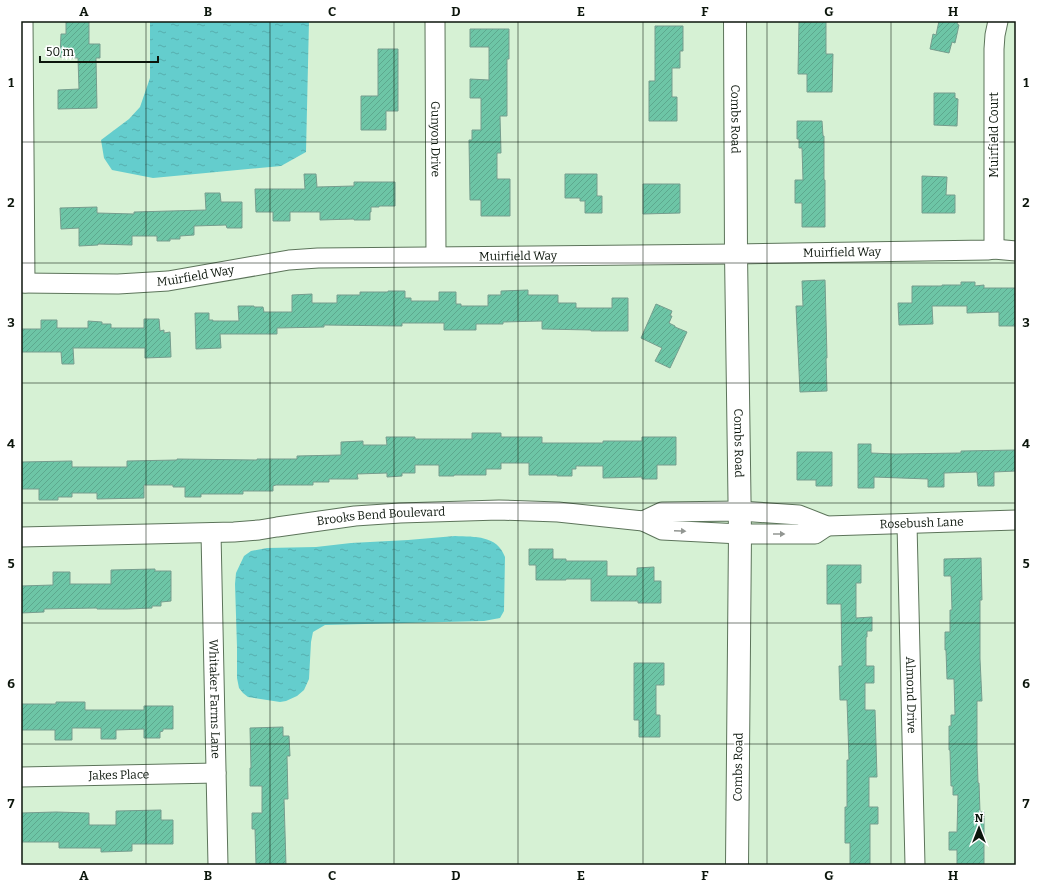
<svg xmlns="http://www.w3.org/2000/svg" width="1037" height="886" viewBox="0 0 1037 886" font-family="Bitter,serif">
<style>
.water{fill:url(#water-ripples)}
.building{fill:url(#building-hatch);stroke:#769d8e}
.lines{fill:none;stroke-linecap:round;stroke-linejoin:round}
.minor-casing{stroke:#5c745a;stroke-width:21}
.tertiary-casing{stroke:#5c745a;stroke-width:24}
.minor{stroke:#fff;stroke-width:19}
.tertiary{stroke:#fff;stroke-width:22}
.oneway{fill:#929692}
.grid{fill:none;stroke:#0c160c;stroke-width:1;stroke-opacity:0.55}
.labels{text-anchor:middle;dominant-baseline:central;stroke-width:3.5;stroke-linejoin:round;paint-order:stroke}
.street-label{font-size:12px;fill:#0c160c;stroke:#fff}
.neatline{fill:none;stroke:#0c160c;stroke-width:1.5}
.grid-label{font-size:13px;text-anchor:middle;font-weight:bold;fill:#0c160c}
</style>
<defs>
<pattern id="water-ripples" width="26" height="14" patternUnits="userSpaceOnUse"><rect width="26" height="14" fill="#64cdcd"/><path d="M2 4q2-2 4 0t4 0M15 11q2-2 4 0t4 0" fill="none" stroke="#56afaf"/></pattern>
<pattern id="building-hatch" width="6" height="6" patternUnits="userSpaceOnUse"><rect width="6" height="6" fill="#6dc5a6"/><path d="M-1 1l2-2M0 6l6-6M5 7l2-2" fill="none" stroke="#5da88e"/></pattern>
</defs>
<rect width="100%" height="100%" fill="#d6f1d4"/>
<g class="water">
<polygon points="150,21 309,21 306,152 281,166 153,178 112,170 104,158 101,140 129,119 140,107 150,78"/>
<path d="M455,536c20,1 42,-1 50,21l-1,54 -4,7 -16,3 -159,4 -12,7 -2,10 -2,37 -5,11 -7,6 -11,5 -6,1 -32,-5 -5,-4 -4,-5 -2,-10v-31l-2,-63 1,-11 8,-17 7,-5 16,-3 49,-1 35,-4 57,-3z"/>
</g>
<g class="building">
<polygon points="66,21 89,21 89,44 100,44 100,58 96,58 97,108 58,109 58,90 79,89 78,58 60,57 61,34 66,34"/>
<polygon points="799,21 826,21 826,54 833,54 832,92 807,92 807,74 798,74"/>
<polygon points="939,21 958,21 957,24 959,25 955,43 952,42 949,53 930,49 933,34 936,35"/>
<polygon points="655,26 683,26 683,51 680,51 680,68 672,68 672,97 677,97 677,121 649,121 649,81 655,81"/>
<polygon points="470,29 509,29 509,59 507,59 507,116 500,116 501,153 497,153 497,179 510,179 510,216 481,216 481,200 470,200 469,140 472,140 472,130 481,130 481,98 470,98 470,79 489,80 489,47 470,47"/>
<polygon points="378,49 398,49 398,111 386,111 386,130 361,130 361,96 378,96"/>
<polygon points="934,93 955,93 955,98 958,99 957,126 934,125"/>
<polygon points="797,121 822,121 823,136 824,136 824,180 825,180 825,227 802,227 802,203 795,203 795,180 803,180 802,148 799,148 799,139 797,139"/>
<polygon points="304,174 316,174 317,187 354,186 354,182 395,182 395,206 379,206 379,207 371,207 371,212 370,212 370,220 354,220 354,219 320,220 320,212 290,212 290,221 273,221 273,212 256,212 255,189 305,189"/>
<polygon points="565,174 597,174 597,196 602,196 602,213 585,213 585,201 580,201 580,198 565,198"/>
<polygon points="922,176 947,177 946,195 955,195 955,213 922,213"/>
<polygon points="643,184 680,184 680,213 643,214"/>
<polygon points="205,193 220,193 221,202 242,202 242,228 227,228 226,225 194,226 194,235 180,236 180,239 170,239 170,241 157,241 157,236 132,236 132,245 98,244 98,245 79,246 79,228 61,229 60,208 97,207 97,213 134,214 134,212 206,210"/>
<polygon points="825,280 827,358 826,358 827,391 800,392 796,306 803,306 802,281"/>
<polygon points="961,282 975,282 975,286 984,285 984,288 1016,288 1016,326 999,326 999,312 967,313 967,306 932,306 933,324 899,325 898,303 912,303 912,286 942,286 942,285 961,285"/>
<polygon points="528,290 528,295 558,295 558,303 576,303 576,308 612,308 612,298 628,298 628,331 591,331 591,330 542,329 542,321 503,322 503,324 476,324 476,330 444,330 444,323 402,323 402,326 324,325 324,327 277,328 277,334 220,334 221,348 196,349 195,313 209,313 209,320 213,320 213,321 239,321 238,306 254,306 254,307 263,307 264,312 292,312 292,295 312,294 312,303 337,303 337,295 360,295 360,292 388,292 388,291 405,291 405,298 411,298 411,301 439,301 439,292 456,292 456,304 461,304 461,306 488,306 488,295 501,295 501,291"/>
<polygon points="656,304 672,311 670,316 672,316 669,323 675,326 675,327 687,332 670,368 655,361 662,348 641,338"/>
<polygon points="144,319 159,319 160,331 164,330 164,333 170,332 171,357 145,358 145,348 73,348 74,364 62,364 61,352 21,352 21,329 41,329 41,320 57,320 57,328 88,328 88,321 102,322 102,324 111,324 111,328 144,328"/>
<polygon points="472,433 501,433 501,437 542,437 542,443 603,443 603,441 642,441 642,437 676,437 676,465 657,465 657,479 642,479 642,477 603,478 603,466 576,466 576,469 572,469 572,476 557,476 557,475 529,475 529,463 501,463 501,469 486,469 486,475 454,475 454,476 439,476 439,465 415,465 415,473 402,473 402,476 387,477 387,473 357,474 358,479 329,479 329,482 313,482 313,485 276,485 273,486 273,491 243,491 243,494 201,494 201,497 185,497 185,487 173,487 173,485 144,485 144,498 97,499 97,493 72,493 72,497 58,497 58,500 39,500 39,489 21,489 21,462 72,461 72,467 127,467 127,461 177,460 177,459 257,460 257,459 297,459 297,456 341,455 341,442 363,441 363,445 387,445 386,437 415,437 415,439 472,439"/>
<polygon points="858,444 871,444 871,453 895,454 961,453 961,451 1016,450 1016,471 994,472 994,486 978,486 977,472 944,473 944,487 928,487 928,479 874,477 874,488 858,488"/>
<polygon points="797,452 832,452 832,486 816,486 816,480 797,480"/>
<polygon points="529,549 553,549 553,559 566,559 566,561 607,561 607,576 637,576 637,568 654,567 654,581 661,581 661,603 638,603 638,601 591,601 591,579 566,579 566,580 536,580 536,565 529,565"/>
<polygon points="981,558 982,600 980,600 980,659 982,701 977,701 977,750 978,783 979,783 980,812 984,812 984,865 957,865 957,850 949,850 949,832 957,832 958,795 953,795 953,786 951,786 950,750 949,750 949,726 951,726 951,715 955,715 954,679 947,679 946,650 945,650 945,632 950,632 950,610 952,610 951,576 944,576 944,559"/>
<polygon points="827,565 861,565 861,583 856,583 856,618 872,617 872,631 867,631 867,637 866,637 866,666 874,666 874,683 865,683 865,710 875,710 877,777 869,777 869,807 878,807 878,824 870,824 870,865 850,865 850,843 845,843 845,807 847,807 847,760 849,760 847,700 840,700 839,666 842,666 841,604 827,604"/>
<polygon points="155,569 155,571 171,571 171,601 161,602 161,606 152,606 152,608 127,609 97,609 97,608 44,609 44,612 21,613 21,586 53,585 53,572 70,572 70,584 111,584 111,570"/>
<polygon points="634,663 664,663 664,685 656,685 656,715 660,715 660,737 639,737 639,720 634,720"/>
<polygon points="56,702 85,702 85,710 144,710 144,706 173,706 173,729 163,729 163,731 160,732 160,738 144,738 144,729 116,730 116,739 101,739 101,728 72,728 72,740 55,740 55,730 21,730 21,704 56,704"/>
<polygon points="283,727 283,736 289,736 290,756 287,756 288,799 284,799 286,865 256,865 255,829 252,829 252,813 262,813 262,786 250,786 250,768 251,768 250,728"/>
<polygon points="161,810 161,820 173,820 173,844 132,844 132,851 101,852 101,848 59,848 59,842 21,842 21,813 56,812 89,813 89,825 116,825 116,811"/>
</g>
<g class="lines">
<g class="minor-casing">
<g id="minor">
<polyline points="23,21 25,283"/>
<path id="s1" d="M435,21l1,235"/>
<polyline points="994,249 994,49 995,35 998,21"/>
<path id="s2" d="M21,283l97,1 50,-3 121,-21 29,-2 418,-4 251,-4 7,-1 22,2"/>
<path id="s3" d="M643,521l19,-9 78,-1 59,4 28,11 189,-6"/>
<path id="s4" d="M907,524l8,341"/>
<path id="s5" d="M211,533l7,332"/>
<path id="s6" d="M21,537l213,-5 25,-2 18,-3 78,-11 45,-3 99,-3 59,2 85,9 19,9 78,4h75l12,-8"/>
<path id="s7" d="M21,777l195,-4"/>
</g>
</g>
<g class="tertiary-casing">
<g id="tertiary">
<path id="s8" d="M735,21l1,233 4,280 -3,331"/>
</g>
</g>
<use href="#minor" class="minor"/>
<use href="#tertiary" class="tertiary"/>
</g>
<defs><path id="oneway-solid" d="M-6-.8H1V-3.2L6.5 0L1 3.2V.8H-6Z"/></defs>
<g class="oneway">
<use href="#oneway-solid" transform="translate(680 531) rotate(3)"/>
<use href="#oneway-solid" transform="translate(779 534)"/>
</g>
<path class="grid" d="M146,21v844M270,21v844M394,21v844M518,21v844M643,21v844M767,21v844M891,21v844M21,142h995M21,263h995M21,383h995M21,503h995M21,623h995M21,744h995"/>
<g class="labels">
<g class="street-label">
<text stroke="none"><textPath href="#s8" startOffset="98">Combs Road</textPath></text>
<text transform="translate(994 135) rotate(-90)">Muirfield Court</text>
<text stroke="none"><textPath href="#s1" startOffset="118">Gunyon Drive</textPath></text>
<text stroke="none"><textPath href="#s2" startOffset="823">Muirfield Way</textPath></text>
<text stroke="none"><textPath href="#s2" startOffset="499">Muirfield Way</textPath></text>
<text stroke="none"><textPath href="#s2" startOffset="175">Muirfield Way</textPath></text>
<text stroke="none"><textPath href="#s8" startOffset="422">Combs Road</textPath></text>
<text stroke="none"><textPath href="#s6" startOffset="361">Brooks Bend Boulevard</textPath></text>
<text stroke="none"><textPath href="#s3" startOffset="283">Rosebush Lane</textPath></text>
<text stroke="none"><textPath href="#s4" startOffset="171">Almond Drive</textPath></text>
<text stroke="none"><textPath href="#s5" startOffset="166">Whitaker Farms Lane</textPath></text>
<text transform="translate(738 767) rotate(-89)">Combs Road</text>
<text stroke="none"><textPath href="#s7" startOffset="98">Jakes Place</textPath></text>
</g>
</g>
<rect width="1037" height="886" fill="none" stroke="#ffffff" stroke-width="44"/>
<g transform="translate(979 828)" stroke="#ffffff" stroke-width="3" paint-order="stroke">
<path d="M0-3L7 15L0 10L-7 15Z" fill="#0c160c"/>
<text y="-6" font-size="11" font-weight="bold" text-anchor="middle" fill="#0c160c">N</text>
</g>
<path d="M40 56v6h118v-6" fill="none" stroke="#0c160c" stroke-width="2"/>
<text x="46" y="56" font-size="12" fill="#0c160c" stroke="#ffffff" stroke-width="3" paint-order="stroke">50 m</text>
<rect x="22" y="22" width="993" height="842" class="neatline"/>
<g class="grid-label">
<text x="84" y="16">A</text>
<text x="208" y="16">B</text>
<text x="332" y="16">C</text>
<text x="456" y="16">D</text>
<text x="581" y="16">E</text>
<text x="705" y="16">F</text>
<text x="829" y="16">G</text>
<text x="953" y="16">H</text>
<text x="11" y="87">1</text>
<text x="1026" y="87">1</text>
<text x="11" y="207">2</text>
<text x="1026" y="207">2</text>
<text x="11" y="327">3</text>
<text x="1026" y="327">3</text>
<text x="11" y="448">4</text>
<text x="1026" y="448">4</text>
<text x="11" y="568">5</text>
<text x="1026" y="568">5</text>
<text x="11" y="688">6</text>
<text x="1026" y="688">6</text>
<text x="11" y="808">7</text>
<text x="1026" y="808">7</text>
<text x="84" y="880">A</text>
<text x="208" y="880">B</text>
<text x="332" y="880">C</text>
<text x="456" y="880">D</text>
<text x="581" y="880">E</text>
<text x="705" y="880">F</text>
<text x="829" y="880">G</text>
<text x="953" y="880">H</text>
</g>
</svg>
